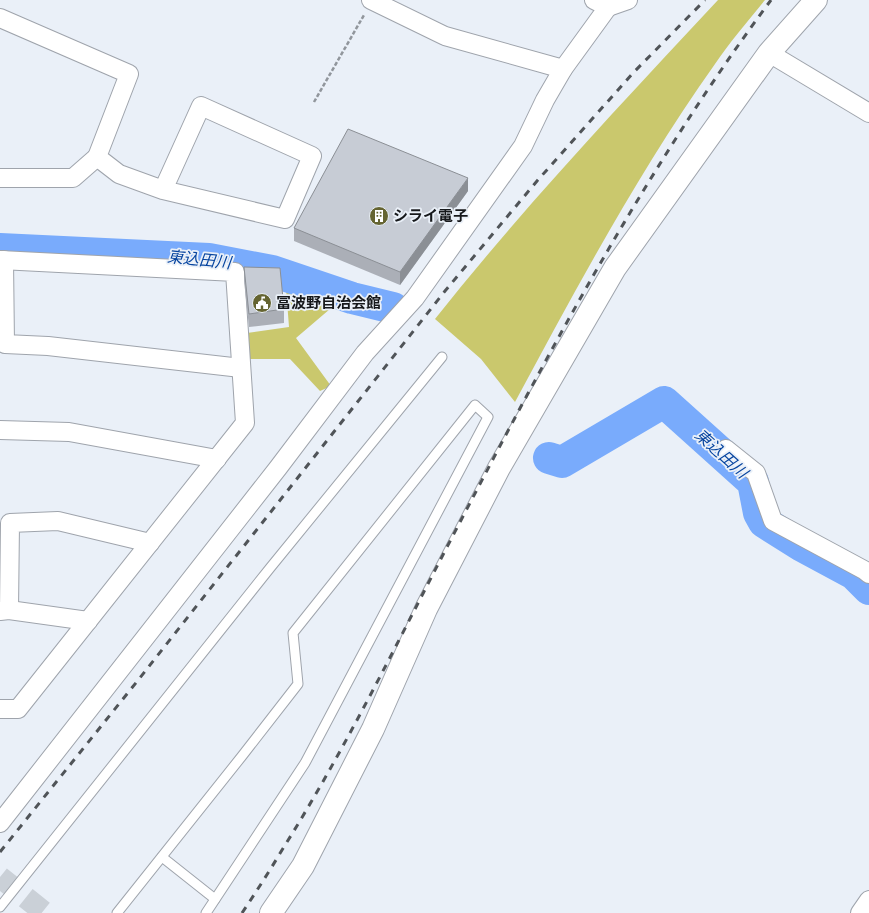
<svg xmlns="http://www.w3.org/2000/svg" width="869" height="913" viewBox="0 0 869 913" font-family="Signika,'Noto Sans JP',sans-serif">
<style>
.green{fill:#cac86d}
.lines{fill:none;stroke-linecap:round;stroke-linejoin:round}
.river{stroke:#79abfc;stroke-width:32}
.secondary-tunnel{stroke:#cad0d7;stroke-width:22;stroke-dasharray:22 11;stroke-linecap:butt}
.lane-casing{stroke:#9fa4ac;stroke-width:11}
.street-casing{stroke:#9fa4ac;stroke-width:20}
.secondary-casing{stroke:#9fa4ac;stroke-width:24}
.path{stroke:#91969c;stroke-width:2.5;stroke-dasharray:4 2;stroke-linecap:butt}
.lane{stroke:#fff;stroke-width:9}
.street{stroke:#fff;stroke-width:18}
.secondary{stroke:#fff;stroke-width:22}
.rail{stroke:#505458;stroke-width:3;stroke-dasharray:7 7;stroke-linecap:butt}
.wall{fill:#abafb7}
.shaded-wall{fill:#8b8f95}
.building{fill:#c7ccd5;stroke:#8b8f95}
.labels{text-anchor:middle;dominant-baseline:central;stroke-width:3.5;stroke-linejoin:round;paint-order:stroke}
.poi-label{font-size:15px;font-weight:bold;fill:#16181b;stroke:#eaf0f8;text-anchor:start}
.water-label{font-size:16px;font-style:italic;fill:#06449f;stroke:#eaf0f8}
</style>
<rect width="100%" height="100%" fill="#eaf0f8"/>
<g class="green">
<path d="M718,0h47c-17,21 -35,42 -50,64 -76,107 -138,223 -200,338l-34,-43 -46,-40c88,-111 186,-215 283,-319z"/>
<polygon points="286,288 337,303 296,338 331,386 320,391 290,359 249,359 247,333 289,327"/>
</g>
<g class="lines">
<g class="river">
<polyline points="0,249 209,259 272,271 352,298 393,308"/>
<polyline points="549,458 562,462 664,402 753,482 759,513 764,522 802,546 854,574 869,589"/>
</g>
<polyline class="secondary-tunnel" points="0,877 45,913"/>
<g class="lane-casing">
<g id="lane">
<polyline points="162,857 215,899"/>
<polyline points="0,907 270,568 442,357"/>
<polyline points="117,913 242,756 298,684 293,633 475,405 488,417 305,763 206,913"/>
</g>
</g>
<g class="street-casing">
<g id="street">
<polyline points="371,0 445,36 563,69"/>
<polyline points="608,7 628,0"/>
<polyline points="0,18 129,74 97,157 119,174 163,190 285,219 312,156 201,106 163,190"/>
<polyline points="769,53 869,113"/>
<polyline points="0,178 73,178 97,157"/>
<polyline points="0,260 235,272 245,423 18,709 0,709"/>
<polyline points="4,260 5,344 48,346 241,368"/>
<polyline points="0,430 69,432 217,459"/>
<polyline points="726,449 756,473 773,521 864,570 869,574"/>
<polyline points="9,610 10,523 58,521 150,543"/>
<polyline points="0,611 9,610 88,621"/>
<polyline points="0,823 278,468 365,353 415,298 523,146 545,100 563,69 608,7 594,0"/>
<polyline points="860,913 869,900"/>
</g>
</g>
<g class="secondary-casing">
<polyline id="secondary" points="271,913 303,866 373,729 426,609 499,468 615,268 769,53 816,0"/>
</g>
<polyline class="path" points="314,102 364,15"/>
<use href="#lane" class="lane"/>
<use href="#street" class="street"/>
<use href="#secondary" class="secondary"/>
<g class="rail">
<polyline points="0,852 139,679 445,291 537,181 633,73 705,0"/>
<path d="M242,913c14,-21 27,-41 40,-63 61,-97 112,-201 165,-303 98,-188 197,-376 324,-547"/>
</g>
</g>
<g class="wall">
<polygon points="468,191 400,285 294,241 294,228"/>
<polygon points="244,267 284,309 284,323 249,327 244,281"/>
</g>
<polygon class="shaded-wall" points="468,178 468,191 400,285 400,272"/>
<g class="building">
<polygon points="348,129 468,178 400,272 294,228"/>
<polygon points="244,267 280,268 284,309 249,314"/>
</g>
<defs>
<g id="building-disc" transform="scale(1)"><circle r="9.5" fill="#656431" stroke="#eaf0f8"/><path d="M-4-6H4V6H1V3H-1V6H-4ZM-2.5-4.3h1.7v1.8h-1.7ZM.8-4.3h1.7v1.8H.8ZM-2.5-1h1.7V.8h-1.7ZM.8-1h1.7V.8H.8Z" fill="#fff"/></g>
<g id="civic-disc" transform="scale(1)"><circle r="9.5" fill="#656431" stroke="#eaf0f8"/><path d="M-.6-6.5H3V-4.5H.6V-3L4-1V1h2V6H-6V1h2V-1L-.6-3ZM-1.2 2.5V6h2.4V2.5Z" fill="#fff"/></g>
</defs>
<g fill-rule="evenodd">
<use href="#building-disc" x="379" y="216"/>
<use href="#civic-disc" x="262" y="303"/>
</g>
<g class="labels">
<g class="poi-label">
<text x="393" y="216">シライ電子</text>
<text x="276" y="303">冨波野自治会館</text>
</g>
<g class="water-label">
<text transform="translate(199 260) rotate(6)">東込田川</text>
<text transform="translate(721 454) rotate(42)">東込田川</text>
</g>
</g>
</svg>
